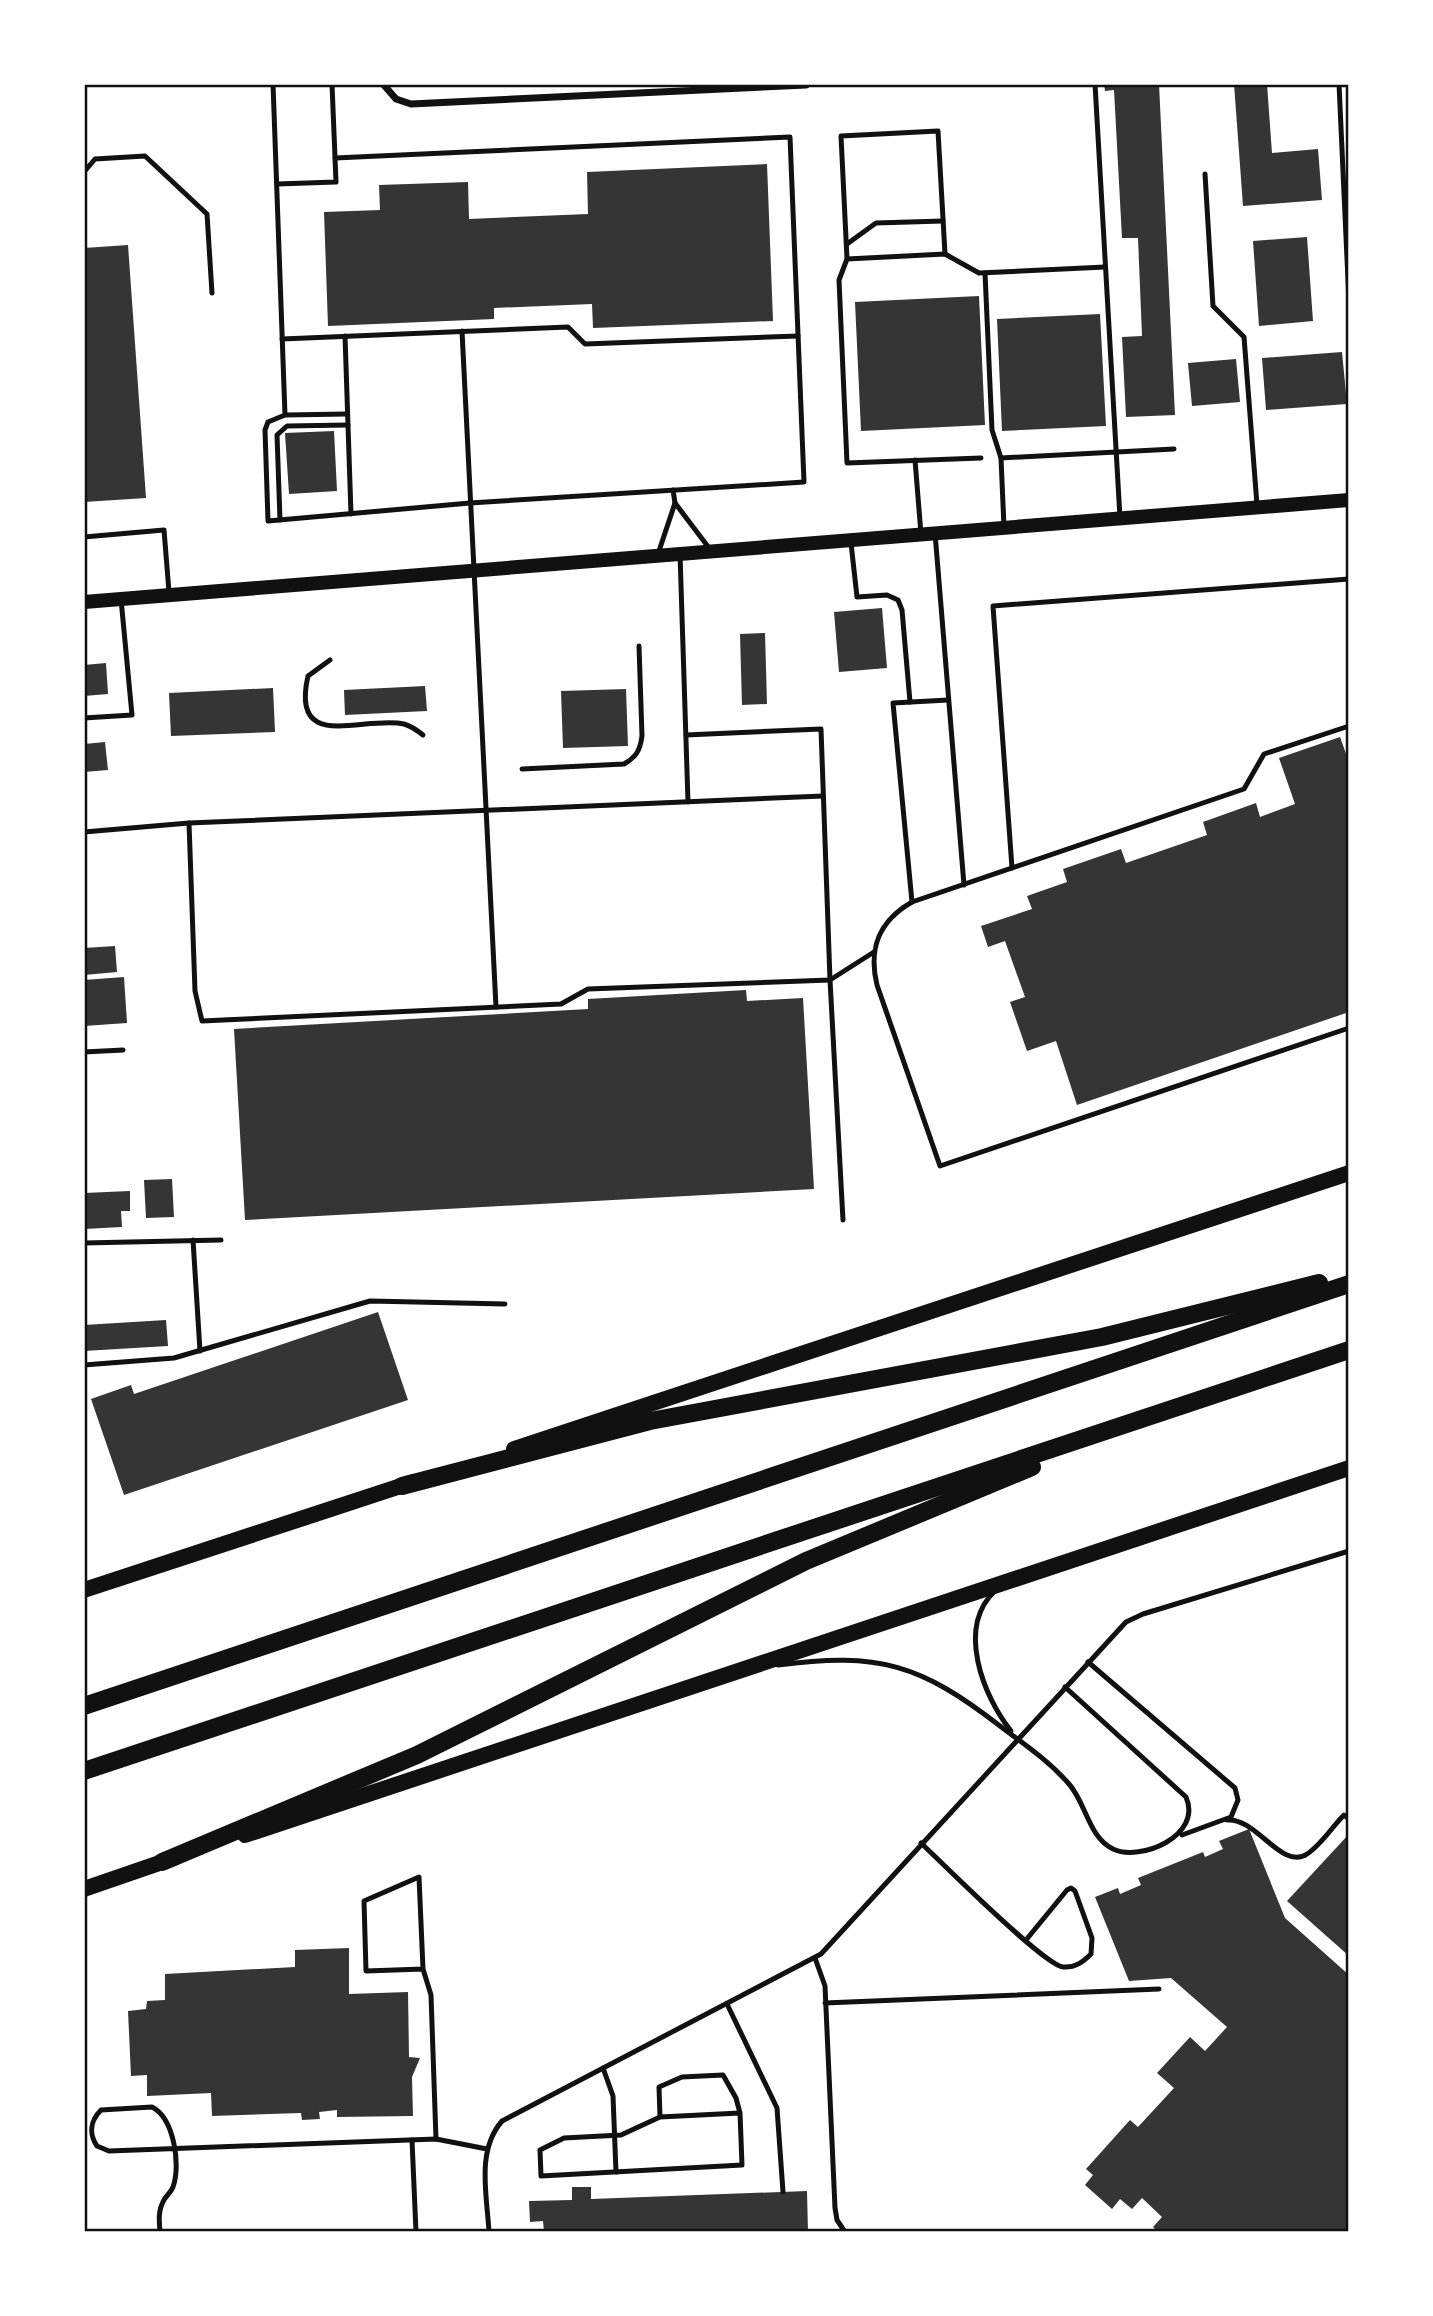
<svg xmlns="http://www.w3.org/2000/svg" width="1433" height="2316" viewBox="0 0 1433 2316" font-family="Montserrat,sans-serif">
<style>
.building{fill:#353535}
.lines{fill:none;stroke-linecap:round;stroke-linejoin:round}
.service{stroke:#111;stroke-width:5}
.minor{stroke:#111;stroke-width:7}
.secondary{stroke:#111;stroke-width:14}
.primary{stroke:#111;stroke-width:16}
.motorway{stroke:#111;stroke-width:18}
.neatline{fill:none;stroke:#111;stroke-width:2.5}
</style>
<rect width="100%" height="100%" fill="#fff"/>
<g class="building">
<polygon points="1104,84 1159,84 1175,415 1126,417 1122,337 1142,336 1138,238 1122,238 1114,90 1105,91"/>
<polygon points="1234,84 1267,84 1272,153 1318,149 1322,200 1243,206"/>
<polygon points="767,164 773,321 593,328 592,304 494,308 494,319 328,326 324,212 380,210 379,185 468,182 469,219 588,214 587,172"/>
<polygon points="1307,237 1313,321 1259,326 1253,241"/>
<polygon points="128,245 146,498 84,502 84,248"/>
<polygon points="979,296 985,425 861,431 855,302"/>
<polygon points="1100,314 1106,426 1002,431 997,319"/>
<polygon points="1342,352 1347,404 1266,410 1262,358"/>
<polygon points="1236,359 1240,402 1192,406 1188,363"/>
<polygon points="334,431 337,491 289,494 285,433"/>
<polygon points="882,608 887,668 839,672 834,612"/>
<polygon points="765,633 767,704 742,705 740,634"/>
<polygon points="106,663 108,694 84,696 84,665"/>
<polygon points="425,686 427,711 345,715 344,690"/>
<polygon points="273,688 275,732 171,736 169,693"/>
<polygon points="626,689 628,746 563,748 561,691"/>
<polygon points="1340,737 1349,762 1349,1012 1077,1105 1056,1041 1027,1051 1010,1002 1025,997 1005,941 988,947 981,926 1032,909 1027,896 1067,882 1063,869 1121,849 1126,863 1207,835 1203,822 1256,803 1260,817 1295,804 1279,758"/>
<polygon points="105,742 108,770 84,772 84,744"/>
<polygon points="115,946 117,972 84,975 84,948"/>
<polygon points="124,977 127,1023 84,1026 84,980"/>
<polygon points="746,990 747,1001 803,998 814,1189 245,1220 234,1029 588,1009 588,999"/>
<polygon points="172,1179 174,1217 146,1218 144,1180"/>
<polygon points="130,1191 130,1211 121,1211 122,1227 84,1229 84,1193"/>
<polygon points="378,1312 408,1400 124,1495 91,1399 131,1385 134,1394"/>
<polygon points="166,1320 168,1346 84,1351 84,1325"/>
<polygon points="1249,1829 1285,1918 1349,1975 1349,2232 1158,2232 1153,2227 1162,2217 1142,2198 1132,2209 1120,2199 1112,2209 1085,2185 1093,2175 1086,2169 1130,2120 1138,2127 1174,2088 1157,2073 1190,2037 1205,2051 1227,2027 1171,1978 1129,1981 1095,1897 1118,1888 1120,1894 1141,1885 1138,1878 1203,1852 1205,1857 1223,1849 1219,1841"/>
<polygon points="1349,1834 1349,1956 1287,1901"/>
<polygon points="349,1948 349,1994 408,1992 409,2057 420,2058 412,2077 413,2116 337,2117 337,2110 319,2112 320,2119 302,2120 301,2113 212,2116 211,2093 147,2096 147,2075 131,2076 128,2011 146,2009 147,2001 165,2000 165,1974 295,1967 295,1950"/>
<polygon points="572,2187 591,2187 591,2199 807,2191 808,2232 544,2232 543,2221 530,2222 529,2201 572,2200"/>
</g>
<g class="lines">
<g class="service">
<polyline points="273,84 285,415"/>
<polyline points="1095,84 1120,518"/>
<polyline points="1339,84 1349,302"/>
<polyline points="335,158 790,137 804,482 470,503 268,521 265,430 268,422 285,415 347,414"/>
<polyline points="84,172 95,159 145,156 207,214 212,293"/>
<polyline points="1205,174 1213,306 1244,337 1257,505"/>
<polyline points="277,184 336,182 332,84"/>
<polyline points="847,244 876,223 943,221"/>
<polyline points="847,259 841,136 938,131 945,254"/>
<polyline points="985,273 992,430 1001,458 1004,527"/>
<polyline points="462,331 496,1007"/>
<polyline points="345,336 351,514"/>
<polyline points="282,339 568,327 585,344 798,336"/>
<polyline points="981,458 847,463 839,280 847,259 945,254 979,273 1105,267"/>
<polyline points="1001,458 1174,449"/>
<polyline points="915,460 921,534"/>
<polyline points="675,503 709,548"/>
<polyline points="280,520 277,435 287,426 348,425"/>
<polyline points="935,533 964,885"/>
<polyline points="84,537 164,530 169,592"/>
<polyline points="851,543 857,597 887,595 898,600 902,610 910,702"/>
<polyline points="658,554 675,503 673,490"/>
<polyline points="680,554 688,802"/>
<path d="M330,660l-22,16c-18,78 56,39 96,48 7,2 14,7 19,11"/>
<polyline points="84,718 132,715 121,599"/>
<path d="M1349,726l-85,28 -20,35 -332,113c-33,19 -44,46 -35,83l63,181 409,-138"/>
<polyline points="686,735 821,729 830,980 843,1220"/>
<path d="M522,769l102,-5c12,-7 16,-13 18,-28l-3,-90"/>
<polyline points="189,823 195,991 202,1021 561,1004 588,989 830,980 874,952"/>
<polyline points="84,832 189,823 823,796"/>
<polyline points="1012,868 993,606 1349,579"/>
<polyline points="912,902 893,703 948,700"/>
<polyline points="84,1052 123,1050"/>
<polyline points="193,1240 200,1351"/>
<polyline points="84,1243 221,1240"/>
<polyline points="84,1365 174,1358 370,1301 505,1304"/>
<path d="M995,1591c-39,36 -12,105 16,140"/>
<polyline points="1088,1662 1235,1788 1238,1800 1231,1817 1182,1835"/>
<path d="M778,1665c101,-13 142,-1 222,61 24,18 49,35 69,58 17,19 20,54 44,65 27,13 90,-13 73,-52l-121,-110"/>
<path d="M1227,1820c29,-3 55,51 80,34 14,-9 25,-27 37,-39l5,4"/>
<path d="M921,1843c21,20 123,122 142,124 12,1 20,-5 28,-13l1,-16 -17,-47 -4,-3 -4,2 -41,50"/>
<polyline points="815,1958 825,1986 835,2208 837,2220 845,2232"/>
<polyline points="423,1969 366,1971 364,1901 419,1877 423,1969 431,1995 436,2139"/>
<polyline points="825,2003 1159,1989"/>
<polyline points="727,2004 777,2108 783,2192"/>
<polyline points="603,2068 613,2096 616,2172"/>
<polyline points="660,2117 659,2087 682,2077 723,2075 736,2098 740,2113 742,2165 541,2176 540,2150 564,2138 621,2135 660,2117 740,2113"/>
<polyline points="412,2140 416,2232"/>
<path d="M160,2232c-1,-11 -2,-22 4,-32 3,-5 7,-8 9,-13 8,-22 1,-69 -21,-80l-51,3c-11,11 -12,24 -4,36l12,5 327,-12 51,10"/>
<path d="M489,2232c-2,-37 -13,-81 13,-111l319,-167 305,-332 17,-8 206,-63"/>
</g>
<polyline class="minor" points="383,84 396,99 411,104 806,85"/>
<polyline class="secondary" points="84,602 1349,500"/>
<g class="primary">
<polyline points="514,1449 1349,1173"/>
<polyline points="84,1590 413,1482"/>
<polyline points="245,1835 1349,1468"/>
<polyline points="84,1889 174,1858"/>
</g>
<g class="motorway">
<polyline points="402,1486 650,1421 1102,1337 1319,1283"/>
<polyline points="84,1706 1349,1284"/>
<polyline points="84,1771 1349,1350"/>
<polyline points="162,1862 417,1755 806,1561 1032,1467"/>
</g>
</g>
<rect width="1433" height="2316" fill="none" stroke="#ffffff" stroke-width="172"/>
<rect x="86" y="86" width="1261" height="2144" class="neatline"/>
</svg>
